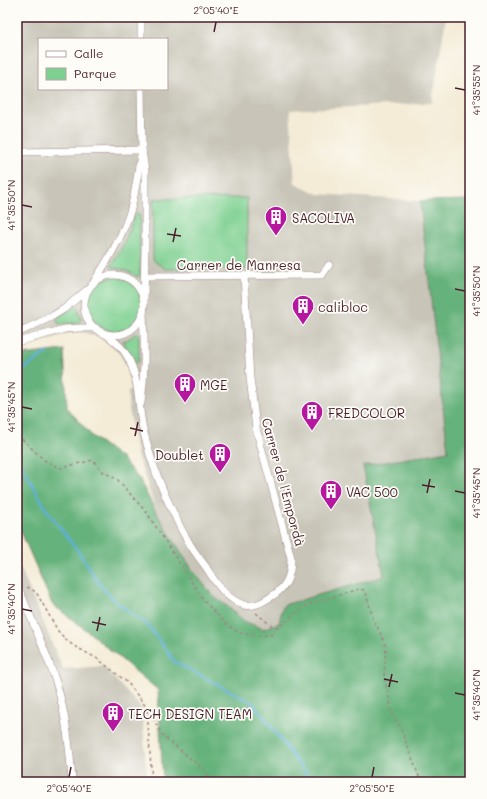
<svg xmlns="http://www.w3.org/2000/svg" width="487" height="799" viewBox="0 0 487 799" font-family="Mali,sans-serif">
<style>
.industrial{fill:#c8c4b8;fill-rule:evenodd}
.green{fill:#7ed091;stroke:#64785e}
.forest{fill:#66b27b;stroke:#586853}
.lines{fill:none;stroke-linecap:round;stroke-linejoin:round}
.stream{stroke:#5cb0d8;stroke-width:2.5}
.street-casing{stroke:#9f8681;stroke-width:8}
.path{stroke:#9f8681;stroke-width:1.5;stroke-dasharray:3 3;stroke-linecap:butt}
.street{stroke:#fff;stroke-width:7}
.ticks{fill:none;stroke:#4a1f2b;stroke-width:1.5}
.labels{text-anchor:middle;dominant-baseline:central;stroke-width:3.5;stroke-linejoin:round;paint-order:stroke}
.poi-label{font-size:13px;fill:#4a1f2b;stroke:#fdfcf7;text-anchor:start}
.street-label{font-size:13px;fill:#4a1f2b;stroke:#fdfcf7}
.neatline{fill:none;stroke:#4a1f2b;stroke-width:1.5}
.ticks-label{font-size:10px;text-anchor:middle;fill:#4a1f2b}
</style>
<rect width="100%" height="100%" fill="#fdfcf7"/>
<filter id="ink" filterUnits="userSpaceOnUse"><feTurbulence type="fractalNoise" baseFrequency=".025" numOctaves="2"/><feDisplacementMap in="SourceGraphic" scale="8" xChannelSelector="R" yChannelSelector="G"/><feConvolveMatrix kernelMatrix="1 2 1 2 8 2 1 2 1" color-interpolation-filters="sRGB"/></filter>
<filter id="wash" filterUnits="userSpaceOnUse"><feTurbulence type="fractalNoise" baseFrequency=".012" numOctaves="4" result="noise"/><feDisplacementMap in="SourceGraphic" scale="16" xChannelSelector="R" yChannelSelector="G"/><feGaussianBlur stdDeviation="0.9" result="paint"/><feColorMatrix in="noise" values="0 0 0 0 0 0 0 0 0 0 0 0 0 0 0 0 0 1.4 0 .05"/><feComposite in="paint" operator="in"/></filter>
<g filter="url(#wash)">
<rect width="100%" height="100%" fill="#f4ecd7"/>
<g class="industrial">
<path d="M17,17h429l-14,86 -142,7 5,73 23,11 102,7 28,250 -85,15 21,110 -100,29 -2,5 -3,13 -16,6 -19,-8 -17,-15 -13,-9 -21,-26 -36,-57 -19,-57 -4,-18 -6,-37v-12h3l-2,-18 -4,-9 -6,-10 -9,-9 -11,-7 -13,-4 -14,-1 -55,18zM39,39h128v50h-128z"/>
<polygon points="17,560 63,669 103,666 142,709 147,782 17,782"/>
</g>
<g class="green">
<polygon points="247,198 247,269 165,269 153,260 153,199"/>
<path d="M136,214l3,1 1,3v56l-2,3c-4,-1 -5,-4 -9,-5 -5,-3 -12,-3 -18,-5l1,-3c10,-14 17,-31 22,-48z"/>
<circle cx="115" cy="304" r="27"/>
<polygon points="74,307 77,307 81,320 78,323 59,324 57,321 57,318"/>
<polygon points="137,333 139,335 139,361 136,363 124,344 123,341 127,340"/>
</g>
<polygon class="forest" points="470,200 470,782 163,782 158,690 90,633 52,604 17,522 17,356 22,355 64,350 67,408 92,436 122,459 139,479 157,514 193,571 214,597 227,606 244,621 263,629 279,623 282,610 284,605 384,576 363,466 448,451 420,201"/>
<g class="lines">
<g class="stream">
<polyline points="17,375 24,369 47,352"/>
<polyline points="17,458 46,509 80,554 100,585 118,604 147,624 175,662 251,702 264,717 302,769 315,782"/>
</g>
</g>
</g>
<g filter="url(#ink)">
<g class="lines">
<g class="street-casing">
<g id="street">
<polyline points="141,39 141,17"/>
<polyline points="141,89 142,150 145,171 145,248 144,303"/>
<polyline points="17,152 142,150"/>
<circle cx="114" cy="305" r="30"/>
<polyline points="145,276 322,275 329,265"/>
<path d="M95,280c14,-21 27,-43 35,-68 6,-19 7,-38 11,-57"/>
<polyline points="17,333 51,317 64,309 87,290"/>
<path d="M104,333c11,8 21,16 26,29 10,22 8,48 14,71 7,29 18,58 32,85 3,7 7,15 11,21 5,10 12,19 19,28 9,15 20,32 38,38 8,2 18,-2 25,-7 17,-10 22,-20 22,-40l-35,-130 -6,-50 -6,-103"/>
<polyline points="17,342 65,329 79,328 96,328"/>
<path d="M141,403c4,-30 4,-60 2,-90"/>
<path d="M17,585c14,32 28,64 39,97 10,32 14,66 16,100"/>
</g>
</g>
<g class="path">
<polyline points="17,428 23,440 44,460 60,468 93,460 102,471 118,480 147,513 204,601 226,624 233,629 241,633 257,636 271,635 279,627"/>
<polyline points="27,587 36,592 58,631 66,640 74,646 98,659 128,683 147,708 163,736 202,768 215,782"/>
<polyline points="256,613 272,626 279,627 302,608 313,603 359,589 364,590 366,594 373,618 383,639 386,647 384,678 390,701 391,711 400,727 414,763 421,782"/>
<polyline points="147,710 152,782"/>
<polyline points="466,782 468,777 470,775"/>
</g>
<use href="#street" class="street"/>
</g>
</g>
<path class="ticks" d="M214,32l2,-10M455,88l10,2M22,205l10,2M167,234l14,2M173,242l3,-14M455,289l10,2M22,407l10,2M130,428l13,3M135,436l3,-14M422,485l13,2M455,491l10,2M427,493l3,-14M22,609l10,2M92,622l14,3M97,631l3,-14M384,679l14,3M389,687l3,-13M455,693l10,2M69,777l2,-10M372,777l2,-10"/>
<defs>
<g id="building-pin" transform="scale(1.15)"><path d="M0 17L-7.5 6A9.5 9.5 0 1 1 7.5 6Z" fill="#b5179e" stroke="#fdfcf7"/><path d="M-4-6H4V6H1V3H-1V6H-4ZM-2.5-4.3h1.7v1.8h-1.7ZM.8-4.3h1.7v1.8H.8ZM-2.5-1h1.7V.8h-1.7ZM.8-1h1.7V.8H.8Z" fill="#fff"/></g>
</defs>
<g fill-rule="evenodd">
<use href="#building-pin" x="276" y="217"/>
<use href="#building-pin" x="303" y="306"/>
<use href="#building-pin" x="185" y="384"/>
<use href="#building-pin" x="312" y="412"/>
<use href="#building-pin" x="220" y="454"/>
<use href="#building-pin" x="331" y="491"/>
<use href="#building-pin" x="113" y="713"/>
</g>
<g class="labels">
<g class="poi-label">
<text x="292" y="217">SACOLIVA</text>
<text x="318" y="306">calibloc</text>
<text x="200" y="384">MGE</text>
<text x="328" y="412">FREDCOLOR</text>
<text x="204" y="454" text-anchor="end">Doublet</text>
<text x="346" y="491">VAC 500</text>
<text x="128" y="713">TECH DESIGN TEAM</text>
</g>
<g class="street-label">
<text x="239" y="264">Carrer de Manresa</text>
<text transform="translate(284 482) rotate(75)">Carrer de l'Empordà</text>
</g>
</g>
<rect width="487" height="799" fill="none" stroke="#fdfcf7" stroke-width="44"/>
<rect x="38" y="38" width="130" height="52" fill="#fdfcf7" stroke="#b5a4a5"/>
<rect x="46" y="51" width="20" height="6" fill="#ffffff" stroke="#b5a4a5"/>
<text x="74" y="58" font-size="12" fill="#4a1f2b">Calle</text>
<rect x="46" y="68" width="20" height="12" fill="#7ed091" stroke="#b5a4a5"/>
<text x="74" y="78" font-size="12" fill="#4a1f2b">Parque</text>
<rect x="22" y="22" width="443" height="755" class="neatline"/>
<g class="ticks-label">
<text x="216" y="14">2°05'40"E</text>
<text transform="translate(476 90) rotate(-90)" y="4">41°35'55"N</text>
<text transform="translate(11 205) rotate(-90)" y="4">41°35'50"N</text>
<text transform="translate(476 291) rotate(-90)" y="4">41°35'50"N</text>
<text transform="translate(11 407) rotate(-90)" y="4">41°35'45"N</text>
<text transform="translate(476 493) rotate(-90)" y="4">41°35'45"N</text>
<text transform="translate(11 609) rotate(-90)" y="4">41°35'40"N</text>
<text transform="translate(476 695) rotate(-90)" y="4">41°35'40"N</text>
<text x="69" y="792">2°05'40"E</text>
<text x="372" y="792">2°05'50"E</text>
</g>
</svg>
